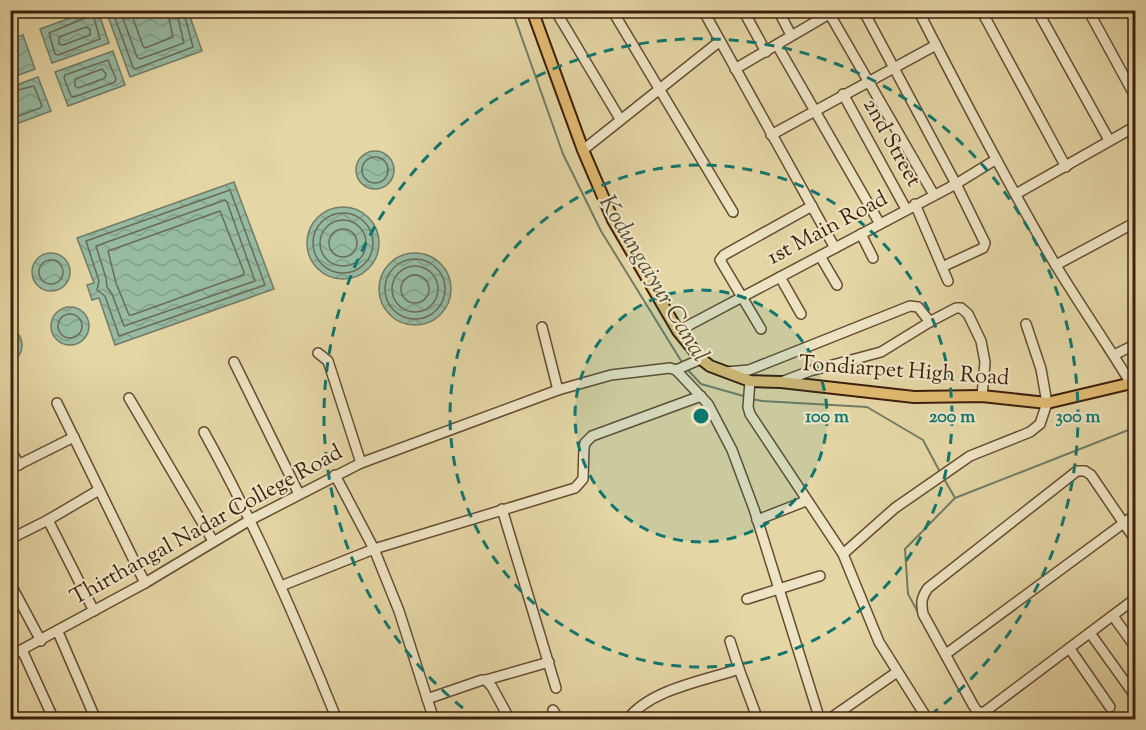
<svg xmlns="http://www.w3.org/2000/svg" width="1146" height="730" viewBox="0 0 1146 730" font-family="'Sorts Mill Goudy',serif">
<style>
.water{fill:url(#water-waves);stroke:#727c66;stroke-width:1.5}
.lines{fill:none;stroke-linecap:round;stroke-linejoin:round}
.shore{stroke:#696c57;stroke-width:1.5}
.stream{stroke:#727c66;stroke-width:2}
.minor-casing{stroke:#664c32;stroke-width:12}
.major-casing{stroke:#3c1e0c;stroke-width:14}
.minor{stroke:#eee4c4;stroke-width:9}
.major{stroke:#e2bb72;stroke-width:10}
.ring{fill:none;stroke:#0f766e;stroke-width:3;stroke-dasharray:10 8}
.labels{text-anchor:middle;dominant-baseline:central;stroke-width:4.5;stroke-linejoin:round;paint-order:stroke}
.street-label{font-size:22px;fill:#3c1e0c;stroke:#eee4c4}
.water-label{font-size:24px;font-style:italic;fill:#574d39;stroke:#eee4c4}
.centre{fill:#0f766e;stroke:#eee4c4;stroke-width:3}
.ring-label{font-size:18px;text-anchor:middle;font-weight:bold;fill:#0f766e;stroke:#eee4c4;stroke-width:4.5;stroke-linejoin:round;paint-order:stroke}
</style>
<defs>
<pattern id="water-waves" width="16" height="10" patternUnits="userSpaceOnUse" patternTransform="scale(1.5)"><rect width="16" height="10" fill="#96baa2"/><path d="M0 5q4-4 8 0t8 0" fill="none" stroke="#829f8a"/></pattern>
</defs>
<rect width="100%" height="100%" fill="#e5d6a5"/>
<filter id="stains"><feTurbulence type="fractalNoise" baseFrequency=".00333" numOctaves="4"/><feColorMatrix values="0 0 0 0 .2 0 0 0 0 .09 0 0 0 0 .02 0 0 0 .5 -.17"/></filter>
<radialGradient id="worn" r=".72"><stop offset=".6" stop-color="#630" stop-opacity="0"/><stop offset="1" stop-color="#630" stop-opacity=".3"/></radialGradient>
<g class="water">
<polygon points="92,10 98,11 109,43 52,63 40,29"/>
<polygon points="106,11 188,11 202,51 130,77"/>
<polygon points="23,35 35,69 11,78 11,39"/>
<polygon points="113,51 125,85 68,106 55,72"/>
<polygon points="38,77 51,111 11,126 11,87"/>
<circle cx="375" cy="170" r="19"/>
<polygon points="234,182 274,289 115,345 99,298 92,300 87,285 94,283 77,238"/>
<circle cx="343" cy="243" r="36"/>
<circle cx="415" cy="289" r="36"/>
<circle cx="51" cy="272" r="19"/>
<circle cx="70" cy="326" r="19"/>
<path d="M10,328c16,8 16,26 1,34z"/>
</g>
<g class="lines">
<g class="shore">
<polyline points="112,10 133,67 135,69 193,47 183,10"/>
<polyline points="120,10 137,57 140,59 184,43 176,10"/>
<polyline points="130,10 143,46 145,48 173,37 167,10"/>
<polygon points="90,16 94,18 100,39 58,55 55,54 49,33"/>
<polygon points="86,27 90,29 90,35 63,45 59,44 59,37"/>
<polygon points="108,60 116,79 115,82 74,97 71,96 64,78 65,75"/>
<polygon points="102,69 106,74 105,78 78,88 75,86 75,79"/>
<polyline points="10,92 34,86 42,106 40,108 10,119"/>
<circle cx="375" cy="170" r="13"/>
<polygon points="230,190 265,285 119,336 105,296 97,290 99,281 86,241"/>
<polygon points="225,200 227,202 255,281 124,326 112,294 107,287 106,278 96,246"/>
<polygon points="220,211 244,272 243,275 132,315 129,315 116,283 108,251"/>
<circle cx="343" cy="243" r="30"/>
<circle cx="343" cy="243" r="23"/>
<circle cx="343" cy="243" r="14"/>
<circle cx="415" cy="289" r="30"/>
<circle cx="51" cy="272" r="12"/>
<circle cx="415" cy="289" r="23"/>
<circle cx="415" cy="289" r="14"/>
<circle cx="70" cy="326" r="12"/>
</g>
<g class="stream">
<polyline points="512,10 563,154 601,231 683,364"/>
<polyline points="686,368 701,384 747,397"/>
<polyline points="752,399 762,401 867,407 923,440 940,472"/>
<polyline points="943,477 955,498"/>
<polyline points="919,614 908,594 905,549 955,498 1136,427"/>
<polyline points="972,711 977,720"/>
</g>
<g class="minor-casing">
<g id="minor">
<polyline points="555,10 620,119"/>
<polyline points="612,10 733,212"/>
<polyline points="703,10 835,248"/>
<polyline points="743,10 766,52"/>
<polyline points="778,10 791,35"/>
<polyline points="863,10 956,184 985,243 983,248 942,267"/>
<path d="M918,10c44,86 88,171 137,254 26,43 55,84 81,128"/>
<polyline points="981,10 1066,167"/>
<polyline points="1037,10 1109,140"/>
<polyline points="1088,10 1136,98"/>
<polyline points="1133,10 1136,15"/>
<polyline points="829,13 934,195"/>
<polyline points="777,45 880,224"/>
<polyline points="735,69 834,11"/>
<polyline points="843,94 906,209"/>
<polyline points="771,135 936,45"/>
<polyline points="583,150 720,41"/>
<polyline points="1016,194 1136,126"/>
<polyline points="915,204 948,281"/>
<polyline points="861,234 873,258"/>
<polyline points="820,256 837,285"/>
<polyline points="1056,265 1136,222"/>
<polyline points="780,277 801,314"/>
<polyline points="542,327 558,390"/>
<polyline points="761,329 720,260 724,255 812,206"/>
<polyline points="678,331 956,184 995,160"/>
<polyline points="318,353 328,361 361,463"/>
<polyline points="1114,355 1136,344"/>
<polyline points="234,362 299,494"/>
<polyline points="676,370 708,404 732,450 754,509 820,720"/>
<polyline points="726,372 749,370 910,306 918,307 930,322"/>
<polyline points="750,381 748,407 750,414 843,554 879,642 928,720"/>
<polyline points="781,382 810,371 881,352 933,320 956,308 961,308 968,314 981,341 985,362 982,396"/>
<polyline points="129,398 213,541"/>
<polyline points="57,403 145,583"/>
<path d="M204,432c51,92 93,189 133,288"/>
<polyline points="10,449 19,465"/>
<polyline points="10,469 74,437"/>
<polyline points="335,475 374,549 399,611 434,720"/>
<polyline points="502,509 556,688"/>
<polyline points="48,520 94,611"/>
<polyline points="757,520 806,501"/>
<polyline points="10,539 48,520 99,490"/>
<path d="M1136,541l-45,-66 -6,-4h-8l-149,117c-7,10 -7,15 -5,26l50,91 4,6 6,2 153,-115"/>
<polyline points="843,554 895,508 970,456 1030,432 1040,424 1047,403 1041,369 1026,324"/>
<polyline points="10,583 41,641"/>
<polyline points="281,586 374,549 575,488 583,479 584,448 585,443 592,436 701,396"/>
<polyline points="747,599 820,576"/>
<polyline points="1113,616 1136,648"/>
<polyline points="58,632 96,720"/>
<polyline points="1090,633 1133,693"/>
<polyline points="730,641 739,669"/>
<polyline points="1070,649 1110,707"/>
<polyline points="22,650 54,720"/>
<polyline points="946,654 1136,514"/>
<polyline points="10,656 145,583 250,520 361,463 558,390 611,375 670,368 676,370 701,359"/>
<polyline points="486,680 549,662"/>
<polyline points="427,699 482,680 486,680 492,687 510,720"/>
<polyline points="553,710 559,720"/>
<path d="M627,720c23,-31 77,-39 112,-51l19,51"/>
<polyline points="828,720 897,672"/>
</g>
</g>
<g class="major-casing">
<polyline id="major" points="532,10 583,150 613,220 678,331 701,359 710,366 750,381 781,382 914,397 982,396 1047,403 1136,382"/>
</g>
<use href="#minor" class="minor"/>
<use href="#major" class="major"/>
</g>
<circle cx="701" cy="416" r="126" fill="#0f766e" fill-opacity=".12"/>
<g class="ring">
<circle cx="701" cy="416" r="126"/>
<circle cx="701" cy="416" r="251"/>
<path d="M477 719A377 377 0 1 1 925 719"/>
</g>
<g class="labels">
<g class="street-label">
<text transform="translate(891 143) rotate(61)">2nd Street</text>
<text transform="translate(828 229) rotate(-28)">1st Main Road</text>
<text transform="translate(904 372) rotate(4)">Tondiarpet High Road</text>
<text transform="translate(207 526) rotate(-29)">Thirthangal Nadar College Road</text>
</g>
<g class="water-label">
<text transform="translate(653 279) rotate(59)">Kodungaiyur Canal</text>
</g>
</g>
<circle cx="701" cy="416" r="9" class="centre"/>
<g class="ring-label">
<text x="827" y="422">100 m</text>
<text x="952" y="422">200 m</text>
<text x="1078" y="422">300 m</text>
</g>
<rect width="1146" height="730" fill="none" stroke="#e5d6a5" stroke-width="36"/>
<rect x="12" y="12" width="1122" height="706" fill="none" stroke="#3c1e0c" stroke-width="3"/>
<rect x="18" y="18" width="1110" height="694" fill="none" stroke="#3c1e0c" stroke-width="1.5"/>
<rect width="100%" height="100%" filter="url(#stains)"/>
<rect width="100%" height="100%" fill="url(#worn)"/>
</svg>
